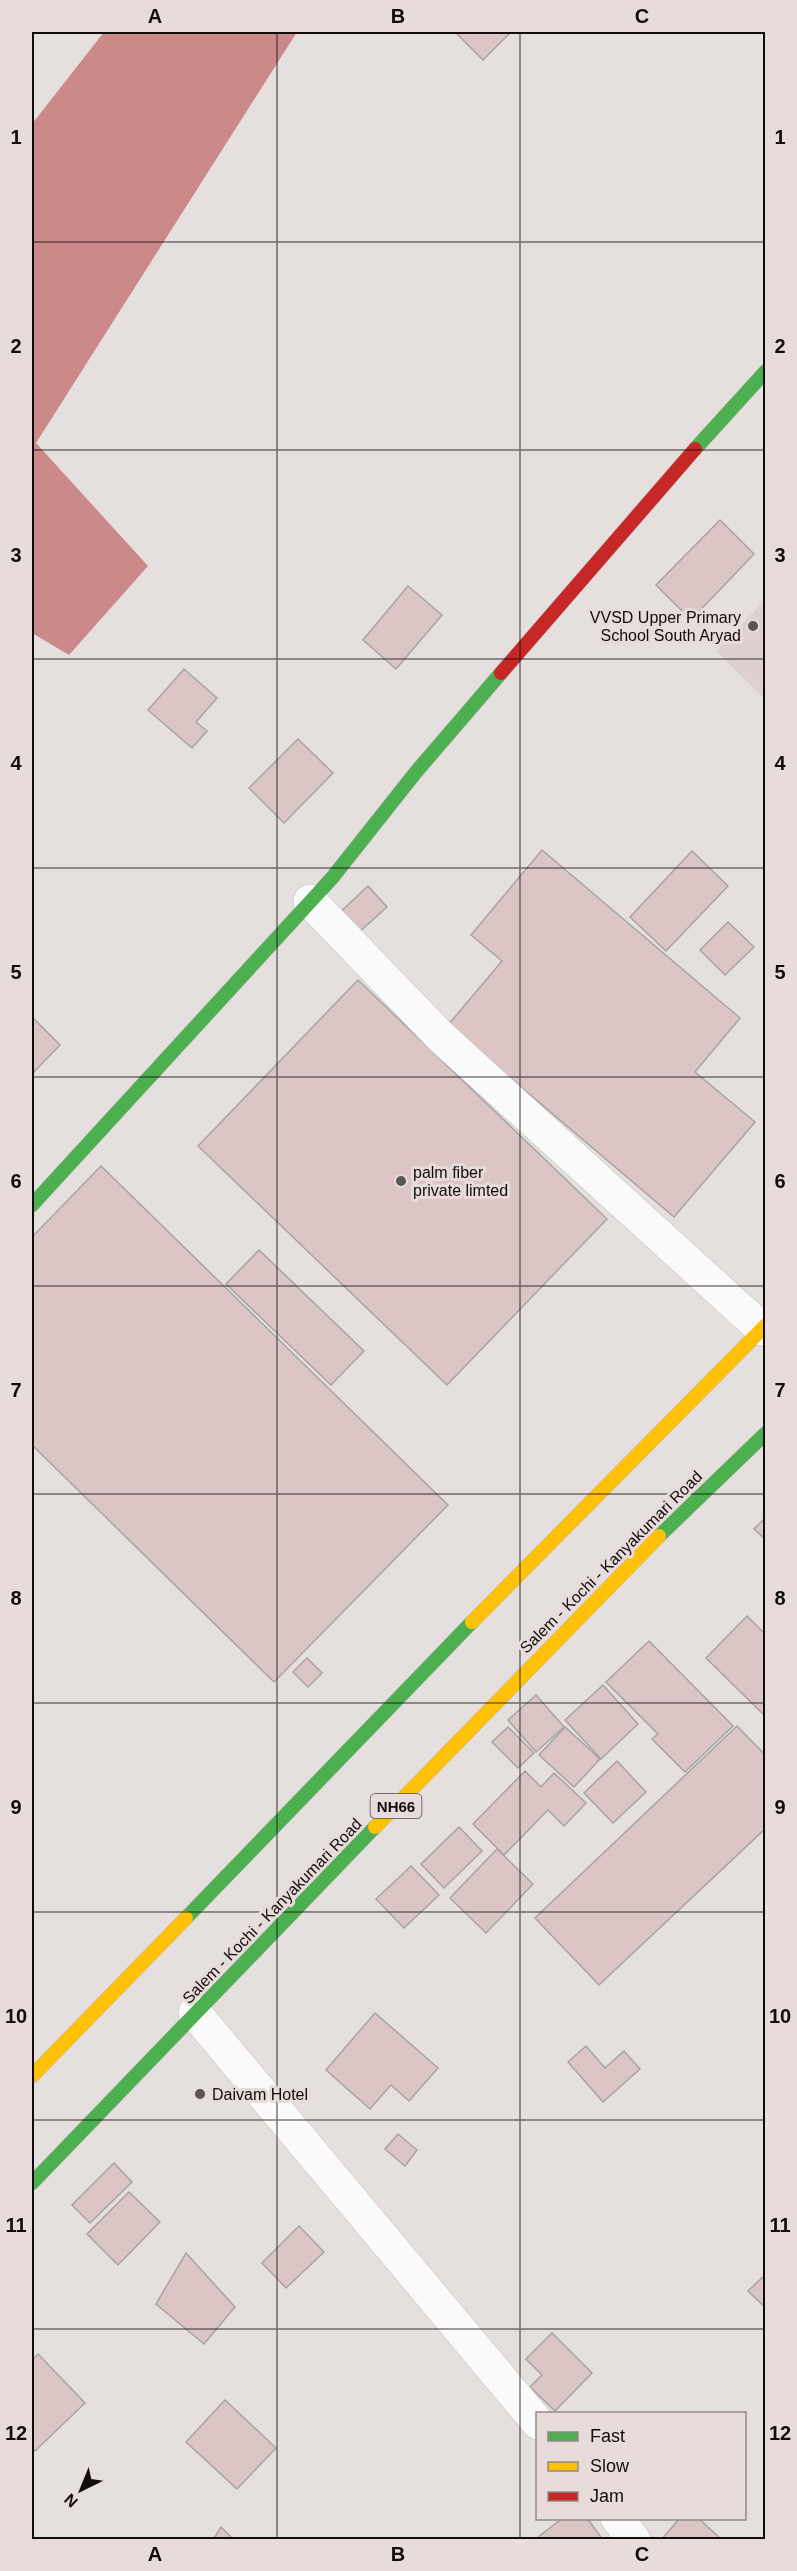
<svg xmlns="http://www.w3.org/2000/svg" width="797" height="2571" viewBox="0 0 797 2571" font-family="Arial,sans-serif">
<style>
.built{fill:#ddd0cf}
.water{fill:#cb8989}
.building{fill:#dbc5c5;stroke:#a8a4a3;stroke-width:1.5}
.lines{fill:none;stroke-linecap:round;stroke-linejoin:round}
.street-casing{stroke:#c2bdbd;stroke-width:34}
.fast-casing{stroke:#c2bdbd;stroke-width:15}
.slow-casing{stroke:#c2bdbd;stroke-width:15}
.jam-casing{stroke:#c2bdbd;stroke-width:15}
.street{stroke:#fbfafa;stroke-width:33}
.fast{stroke:#4caf50;stroke-width:14}
.slow{stroke:#ffc107;stroke-width:14}
.jam{stroke:#c62828;stroke-width:14}
.grid{fill:none;stroke:#110d0d;stroke-width:1.5;stroke-opacity:0.55}
.poi-dot{fill:#5b5656;stroke:#e8dcdb;stroke-width:2}
.labels{text-anchor:middle;dominant-baseline:central;stroke-width:6;stroke-linejoin:round;paint-order:stroke}
.shield{fill:#e8dcdb;stroke:#524b4b;stroke-width:1.5}
.shield-label{font-size:15px;font-weight:bold;fill:#110d0d}
.poi-label{font-size:16px;fill:#110d0d;stroke:#e8dcdb;text-anchor:start}
.street-label{font-size:16px;fill:#110d0d;stroke:#e8dcdb}
.neatline{fill:none;stroke:#110d0d;stroke-width:2}
.grid-label{font-size:20px;text-anchor:middle;font-weight:bold;fill:#110d0d}
</style>
<rect width="100%" height="100%" fill="#e5dfde"/>
<polygon class="built" points="765,600 765,699 716,651"/>
<polygon class="water" points="104,32 297,32 36,443 148,566 69,655 32,633 32,124"/>
<g class="building">
<polygon points="455,32 511,32 483,60"/>
<polygon points="720,520 754,554 691,620 656,585"/>
<polygon points="408,586 442,615 396,669 363,640"/>
<polygon points="184,669 217,698 196,722 207,731 192,748 148,710"/>
<polygon points="298,739 333,773 284,823 249,788"/>
<polygon points="542,850 740,1018 695,1072 755,1122 674,1217 448,1025 502,961 471,935"/>
<polygon points="692,851 728,886 666,951 630,917"/>
<polygon points="368,886 387,907 356,935 337,915"/>
<polygon points="728,922 754,947 725,975 700,950"/>
<polygon points="358,980 607,1219 447,1385 198,1146"/>
<polygon points="32,1017 60,1045 32,1074"/>
<polygon points="101,1166 448,1505 274,1682 32,1445 32,1237"/>
<polygon points="259,1250 364,1351 331,1385 226,1284"/>
<polygon points="766,1517 766,1540 754,1529"/>
<polygon points="747,1616 766,1635 766,1717 706,1658"/>
<polygon points="649,1641 733,1726 685,1772 652,1739 658,1734 606,1682"/>
<polygon points="307,1658 322,1673 308,1687 293,1672"/>
<polygon points="603,1685 638,1724 601,1759 565,1720"/>
<polygon points="536,1695 564,1727 536,1752 508,1720"/>
<polygon points="737,1726 766,1756 766,1828 599,1985 535,1918"/>
<polygon points="508,1727 534,1753 518,1768 492,1742"/>
<polygon points="565,1727 600,1759 574,1787 539,1755"/>
<polygon points="617,1761 646,1792 613,1823 584,1793"/>
<polygon points="525,1771 541,1787 554,1773 586,1803 564,1826 548,1810 504,1855 473,1824"/>
<polygon points="459,1827 482,1851 444,1888 421,1864"/>
<polygon points="497,1849 533,1884 486,1933 450,1898"/>
<polygon points="411,1866 439,1895 404,1928 376,1899"/>
<polygon points="375,2013 438,2068 409,2101 391,2085 370,2109 326,2070"/>
<polygon points="586,2046 605,2068 624,2051 640,2069 603,2102 568,2062"/>
<polygon points="398,2134 417,2150 405,2166 385,2149"/>
<polygon points="114,2163 132,2182 90,2223 72,2205"/>
<polygon points="129,2192 160,2222 118,2265 87,2234"/>
<polygon points="299,2226 324,2252 286,2288 262,2263"/>
<polygon points="186,2253 235,2307 204,2344 156,2304"/>
<polygon points="766,2274 766,2308 748,2291"/>
<polygon points="552,2333 592,2373 555,2411 530,2387 542,2375 526,2359"/>
<polygon points="38,2354 85,2403 35,2451 32,2448 32,2360"/>
<polygon points="225,2400 276,2448 237,2489 186,2442"/>
<polygon points="563,2518 587,2518 603,2540 534,2540"/>
<polygon points="680,2518 698,2518 722,2540 661,2540"/>
<polygon points="221,2527 234,2540 213,2540"/>
</g>
<g class="lines">
<g class="street-casing">
<g id="street">
<polyline points="310,901 441,1037 762,1329"/>
<polyline points="195,2013 538,2423"/>
<polyline points="617,2518 634,2540"/>
</g>
</g>
<g class="fast-casing">
<g id="fast">
<polyline points="695,449 766,371"/>
<polyline points="32,1205 332,878 416,772 501,673"/>
<polyline points="659,1536 766,1433"/>
<polyline points="186,1918 472,1622"/>
<polyline points="32,2183 375,1827"/>
</g>
</g>
<g class="slow-casing">
<g id="slow">
<polyline points="472,1622 766,1325"/>
<polyline points="375,1827 659,1536"/>
<polyline points="32,2076 186,1918"/>
</g>
</g>
<g class="jam-casing">
<polyline id="jam" points="501,673 695,449"/>
</g>
<use href="#street" class="street"/>
<use href="#fast" class="fast"/>
<use href="#slow" class="slow"/>
<use href="#jam" class="jam"/>
</g>
<path class="grid" d="M277,32v2508M520,32v2508M32,242h734M32,450h734M32,659h734M32,868h734M32,1077h734M32,1286h734M32,1494h734M32,1703h734M32,1912h734M32,2120h734M32,2329h734"/>
<g class="poi-dot">
<circle cx="753" cy="626" r="6"/>
<circle cx="401" cy="1181" r="6"/>
<circle cx="200" cy="2094" r="6"/>
</g>
<g class="labels">
<rect class="shield" x="370.5" y="1794" width="51" height="24" rx="4.5"/>
<g class="shield-label">
<text x="396" y="1806">NH66</text>
</g>
<g class="poi-label">
<text x="741" y="617" text-anchor="end">VVSD Upper Primary<tspan x="741" dy="18">School South Aryad</tspan></text>
<text x="413" y="1172">palm fiber<tspan x="413" dy="18">private limted</tspan></text>
<text x="212" y="2094">Daivam Hotel</text>
</g>
<g class="street-label">
<text transform="translate(611 1562) rotate(-45)">Salem - Kochi - Kanyakumari Road</text>
<text transform="translate(272 1911) rotate(-46)">Salem - Kochi - Kanyakumari Road</text>
</g>
</g>
<rect width="797" height="2571" fill="none" stroke="#e8dcdb" stroke-width="66"/>
<rect x="536" y="2412" width="210" height="108" fill="#e8dcdb" stroke="#928989" stroke-width="1.5"/>
<rect x="548" y="2432" width="30" height="9" fill="#4caf50" stroke="#928989" stroke-width="1.5"/>
<text x="590" y="2442" font-size="18" fill="#110d0d">Fast</text>
<rect x="548" y="2462" width="30" height="9" fill="#ffc107" stroke="#928989" stroke-width="1.5"/>
<text x="590" y="2472" font-size="18" fill="#110d0d">Slow</text>
<rect x="548" y="2492" width="30" height="9" fill="#c62828" stroke="#928989" stroke-width="1.5"/>
<text x="590" y="2502" font-size="18" fill="#110d0d">Jam</text>
<g transform="translate(81 2490) rotate(223)" stroke="#e8dcdb" stroke-width="4.5" paint-order="stroke">
<path d="M0-4.5L10 22L0 15L-10 22Z" fill="#110d0d"/>
<text y="-9" font-size="16" font-weight="bold" text-anchor="middle" fill="#110d0d">N</text>
</g>
<rect x="33" y="33" width="731" height="2505" class="neatline"/>
<g class="grid-label">
<text x="155" y="23">A</text>
<text x="398" y="23">B</text>
<text x="642" y="23">C</text>
<text x="16" y="144">1</text>
<text x="780" y="144">1</text>
<text x="16" y="353">2</text>
<text x="780" y="353">2</text>
<text x="16" y="562">3</text>
<text x="780" y="562">3</text>
<text x="16" y="770">4</text>
<text x="780" y="770">4</text>
<text x="16" y="979">5</text>
<text x="780" y="979">5</text>
<text x="16" y="1188">6</text>
<text x="780" y="1188">6</text>
<text x="16" y="1397">7</text>
<text x="780" y="1397">7</text>
<text x="16" y="1605">8</text>
<text x="780" y="1605">8</text>
<text x="16" y="1814">9</text>
<text x="780" y="1814">9</text>
<text x="16" y="2023">10</text>
<text x="780" y="2023">10</text>
<text x="16" y="2232">11</text>
<text x="780" y="2232">11</text>
<text x="16" y="2440">12</text>
<text x="780" y="2440">12</text>
<text x="155" y="2561">A</text>
<text x="398" y="2561">B</text>
<text x="642" y="2561">C</text>
</g>
</svg>
